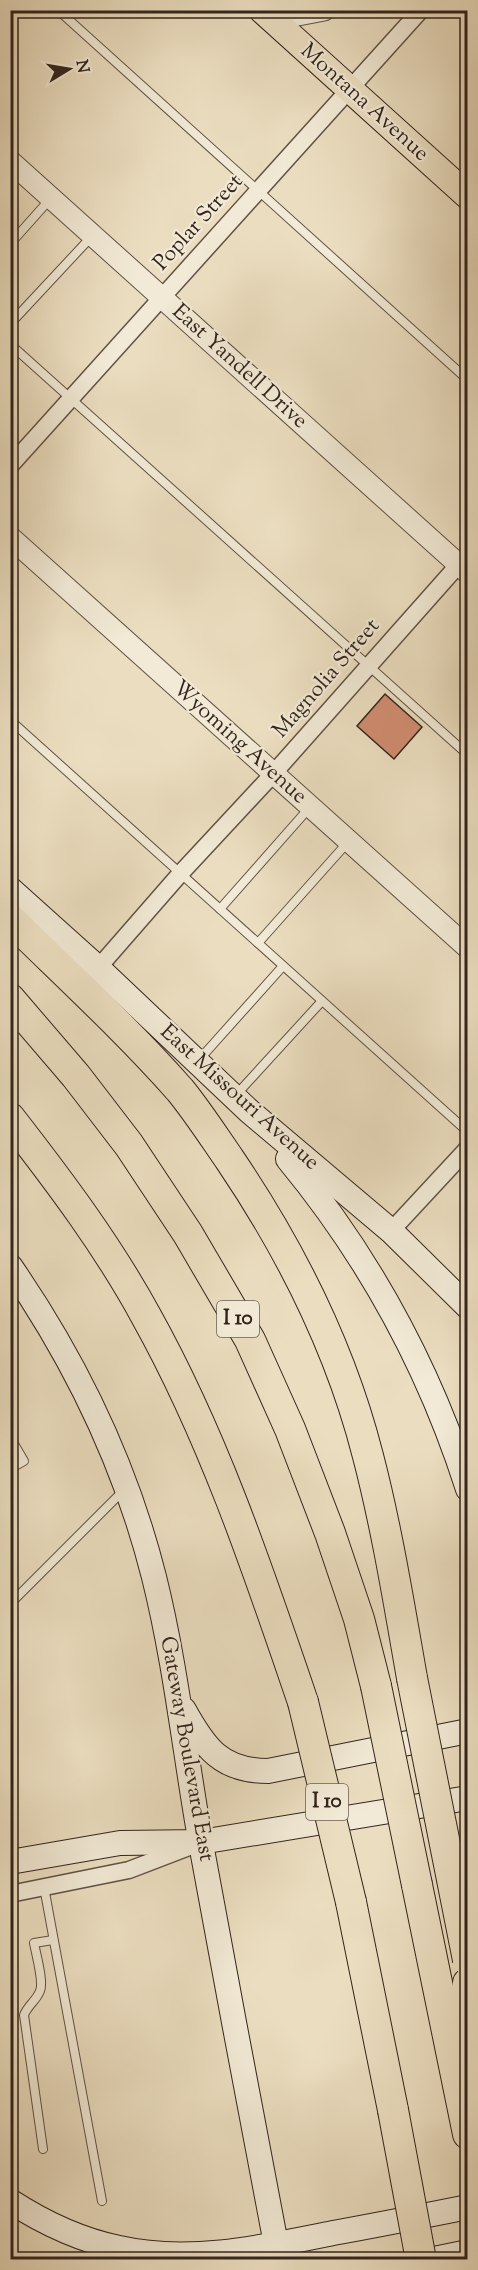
<svg xmlns="http://www.w3.org/2000/svg" width="478" height="2270" viewBox="0 0 478 2270" font-family="'Sorts Mill Goudy',serif">
<style>
.building{fill:#d08c70;stroke:#32241d;stroke-width:1.5}
.lines{fill:none;stroke-linecap:round;stroke-linejoin:round}
.service-casing{stroke:#605246;stroke-width:10}
.minor-casing{stroke:#605246;stroke-width:19}
.tertiary-casing{stroke:#605246;stroke-width:23}
.secondary-casing{stroke:#32241d;stroke-width:26}
.primary-casing{stroke:#32241d;stroke-width:28}
.motorway-casing{stroke:#32241d;stroke-width:32}
.service{stroke:#f2ead6;stroke-width:8}
.minor{stroke:#f2ead6;stroke-width:16}
.tertiary{stroke:#f2ead6;stroke-width:21}
.secondary{stroke:#f2ead6;stroke-width:24}
.primary{stroke:#ebdec0;stroke-width:26}
.motorway{stroke:#ebdec0;stroke-width:30}
.motorway-bridge-casing{stroke:#32241d;stroke-width:32;stroke-linecap:butt}
.motorway-bridge{stroke:#ebdec0;stroke-width:30}
.labels{text-anchor:middle;dominant-baseline:central;stroke-width:4.5;stroke-linejoin:round;paint-order:stroke}
.shield{fill:#f2ead6;stroke:#6c5f54;stroke-width:1.5}
.shield-label{font-size:21px;font-weight:bold;fill:#32241d}
.street-label{font-size:22px;fill:#32241d;stroke:#f2ead6}
</style>
<rect width="100%" height="100%" fill="#ebdec0"/>
<filter id="stains"><feTurbulence type="fractalNoise" baseFrequency=".00333" numOctaves="4"/><feColorMatrix values="0 0 0 0 .2 0 0 0 0 .09 0 0 0 0 .02 0 0 0 .5 -.17"/></filter>
<radialGradient id="worn" r=".72"><stop offset=".6" stop-color="#630" stop-opacity="0"/><stop offset="1" stop-color="#630" stop-opacity=".3"/></radialGradient>
<polygon class="building" points="385,694 422,727 394,759 357,726"/>
<g class="lines">
<g class="service-casing">
<g id="service">
<polyline points="58,10 468,380"/>
<polyline points="10,244 51,198"/>
<polyline points="10,324 93,235"/>
<polyline points="10,344 468,755"/>
<polyline points="10,720 468,1132"/>
<polyline points="220,909 310,807"/>
<polyline points="258,943 348,842"/>
<polyline points="198,1061 283,966"/>
<polyline points="235,1096 322,1001"/>
<polyline points="10,1437 24,1461 10,1469"/>
<polyline points="10,1604 123,1491"/>
<polyline points="44,1887 102,2201"/>
<path d="M43,2149l-19,-134c4,-10 12,-14 16,-24 4,-9 -4,-37 -6,-48l19,-3"/>
</g>
</g>
<g class="minor-casing">
<g id="minor">
<polyline points="10,466 421,10"/>
<polyline points="98,968 180,874 273,774 468,554"/>
<polyline points="391,1231 468,1148"/>
<polyline points="10,1894 129,1870 189,1847"/>
</g>
</g>
<g class="tertiary-casing">
<g id="tertiary">
<polyline points="272,20 324,10"/>
<polyline points="10,161 468,573"/>
<polyline points="10,537 468,948"/>
</g>
</g>
<g class="secondary-casing">
<g id="secondary">
<polyline points="10,889 98,968 249,1111 391,1231 468,1307"/>
<path d="M288,1159c81,98 141,208 180,330"/>
<path d="M10,1266c65,94 116,200 144,311 22,88 31,178 47,267 25,139 52,277 78,416"/>
<path d="M184,1710c21,38 37,61 84,61l200,-40"/>
<polyline points="10,1862 120,1843 201,1842 468,1798"/>
<path d="M10,2201c34,22 70,39 109,47 70,16 145,-1 214,-15 45,-8 90,-17 135,-26"/>
<polyline points="429,2260 468,2252"/>
</g>
</g>
<g class="primary-casing">
<polyline id="primary" points="262,10 468,196"/>
</g>
<g class="motorway-casing">
<g id="motorway">
<path d="M10,919c57,56 117,111 170,171 18,22 34,47 50,70 61,90 111,190 138,296 19,73 31,148 44,222"/>
<polyline points="10,999 76,1076 129,1145 188,1234 250,1340 290,1429 330,1533 359,1619 376,1686"/>
<path d="M10,1118c49,63 98,128 136,198 68,122 112,254 157,386"/>
<polyline points="417,1885 468,2134"/>
<polyline points="351,1902 393,2110"/>
<polyline points="460,2051 468,1983"/>
</g>
</g>
<use href="#service" class="service"/>
<use href="#minor" class="minor"/>
<use href="#tertiary" class="tertiary"/>
<use href="#secondary" class="secondary"/>
<use href="#primary" class="primary"/>
<use href="#motorway" class="motorway"/>
<g class="motorway-bridge-casing">
<g id="motorway-bridge">
<polyline points="412,1678 468,1960"/>
<polyline points="376,1686 417,1885"/>
<polyline points="303,1702 351,1902"/>
<polyline points="393,2110 421,2260"/>
</g>
</g>
<use href="#motorway-bridge" class="motorway-bridge"/>
</g>
<g class="labels">
<g class="shield">
<rect x="217" y="1301" width="42" height="36" rx="4.5"/>
<rect x="306" y="1784" width="42" height="36" rx="4.5"/>
</g>
<g class="shield-label">
<text x="238" y="1319">I 10</text>
<text x="327" y="1802">I 10</text>
</g>
<g class="street-label">
<text transform="translate(364 103) rotate(42)">Montana Avenue</text>
<text transform="translate(199 223) rotate(-48)">Poplar Street</text>
<text transform="translate(239 367) rotate(42)">East Yandell Drive</text>
<text transform="translate(327 679) rotate(-49)">Magnolia Street</text>
<text transform="translate(239 743) rotate(42)">Wyoming Avenue</text>
<text transform="translate(239 1098) rotate(42)">East Missouri Avenue</text>
<text transform="translate(186 1749) rotate(80)">Gateway Boulevard East</text>
</g>
</g>
<rect width="478" height="2270" fill="none" stroke="#ebdec0" stroke-width="36"/>
<rect x="12" y="12" width="454" height="2246" fill="none" stroke="#32241d" stroke-width="3"/>
<rect x="18" y="18" width="442" height="2234" fill="none" stroke="#32241d" stroke-width="1.5"/>
<g transform="translate(69 69) rotate(79)" stroke="#f2ead6" stroke-width="4.5" paint-order="stroke">
<path d="M0-4.5L10 22L0 15L-10 22Z" fill="#32241d"/>
<text y="-9" font-size="16" font-weight="bold" text-anchor="middle" fill="#32241d">N</text>
</g>
<rect width="100%" height="100%" filter="url(#stains)"/>
<rect width="100%" height="100%" fill="url(#worn)"/>
</svg>
